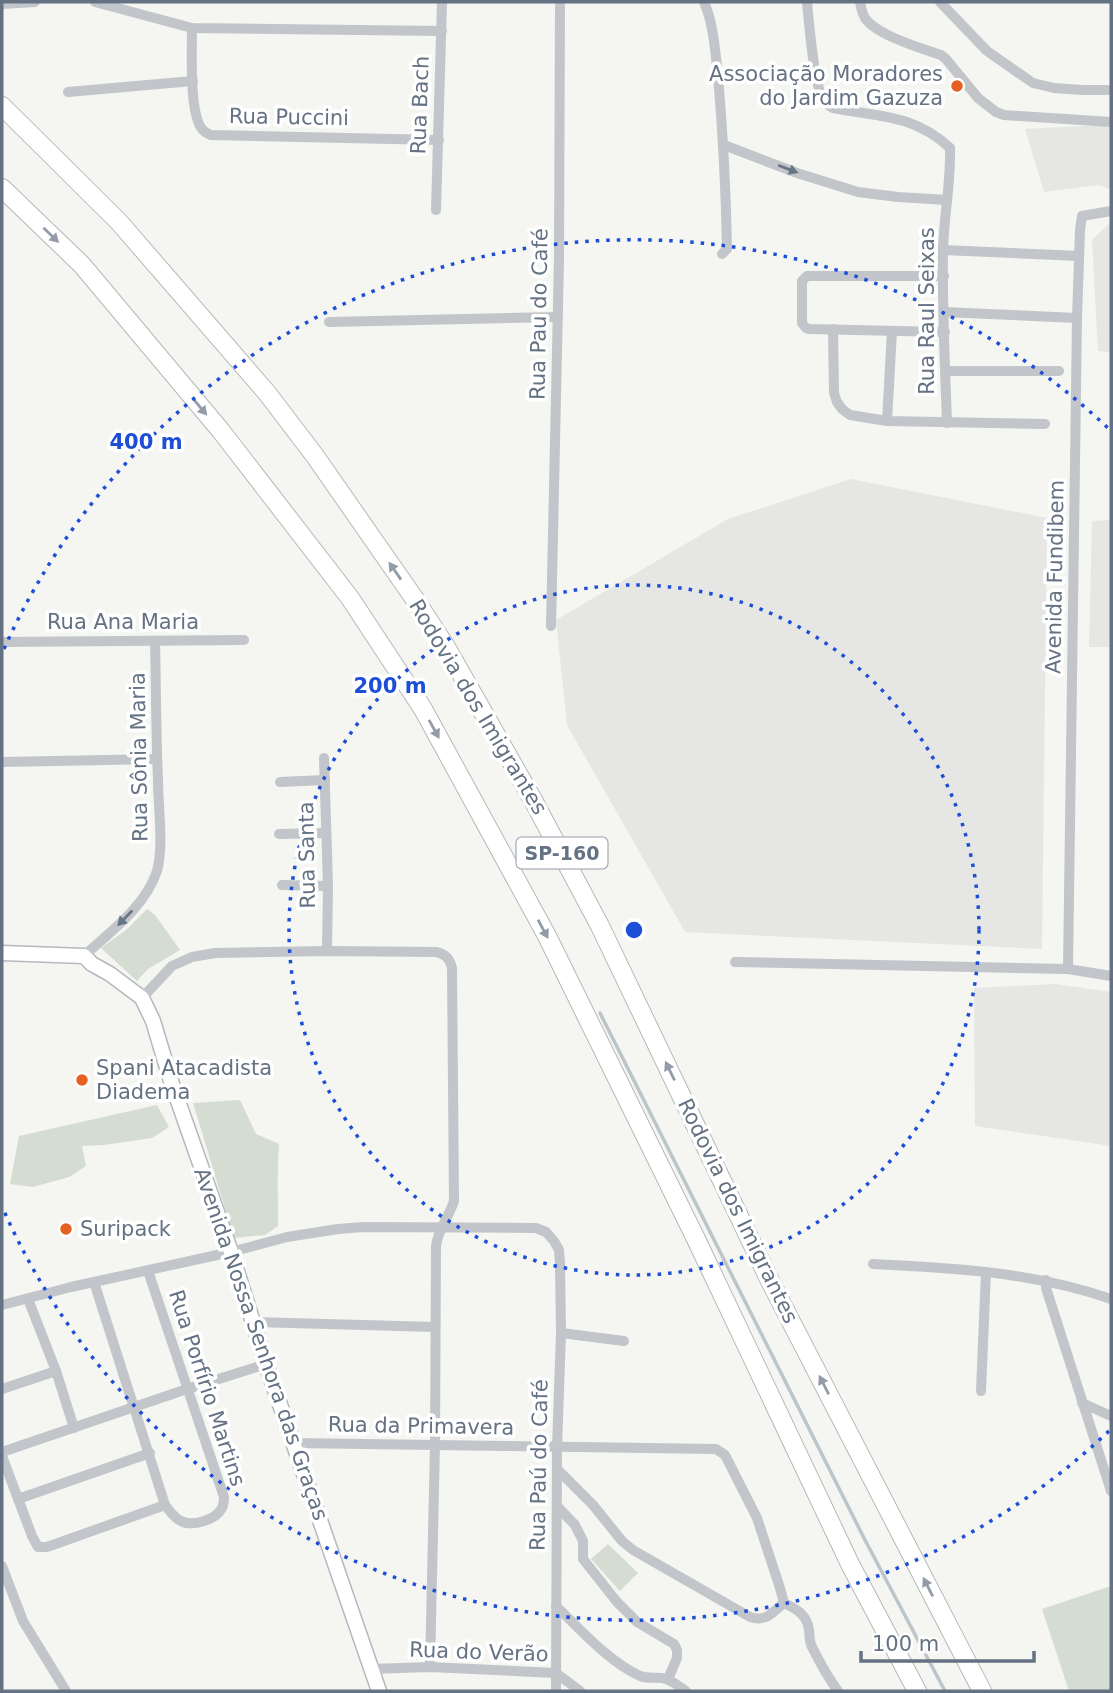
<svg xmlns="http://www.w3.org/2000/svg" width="1113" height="1693" viewBox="0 0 1113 1693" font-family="'DejaVu Sans',sans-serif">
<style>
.built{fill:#e6e7e5}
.green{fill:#d5dcd2}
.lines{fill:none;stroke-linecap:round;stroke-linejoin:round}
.stream{stroke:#bbc5ca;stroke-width:3.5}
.secondary-casing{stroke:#b4b9be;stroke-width:17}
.motorway-casing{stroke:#b5b8bb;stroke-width:20}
.minor{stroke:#c2c5c9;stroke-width:10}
.secondary{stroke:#fff;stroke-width:14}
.motorway{stroke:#fff;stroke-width:18}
.oneway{fill:#697686}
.oneway2{fill:#929ca8}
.ring{fill:none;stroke:#1d4ed8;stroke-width:3.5;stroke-dasharray:3.5 7}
.poi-dot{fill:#e56021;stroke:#fff;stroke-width:2.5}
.labels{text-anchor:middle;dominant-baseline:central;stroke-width:7;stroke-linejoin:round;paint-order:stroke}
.shield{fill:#fff;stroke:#929ca8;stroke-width:2}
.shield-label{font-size:19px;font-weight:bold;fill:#647283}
.poi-label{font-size:21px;fill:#647283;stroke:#fff;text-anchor:start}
.street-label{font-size:21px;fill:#647283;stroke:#fff}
.centre{fill:#1d4ed8;stroke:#fff;stroke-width:3.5}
.ring-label{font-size:21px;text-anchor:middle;font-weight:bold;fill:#1d4ed8;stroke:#fff;stroke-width:7;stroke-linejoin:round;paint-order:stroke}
</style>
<rect width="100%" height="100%" fill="#f5f5f1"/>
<g class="built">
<polygon points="1082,126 1109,126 1111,139 1111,190 1099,185 1044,192 1025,129"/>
<polygon points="1111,222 1111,352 1098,351 1092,240"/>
<polygon points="851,479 1047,518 1042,949 685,932 567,725 556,620 728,519"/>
<polygon points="1111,520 1111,647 1089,647 1092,521"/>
<polygon points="1055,984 1111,992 1111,1146 975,1126 974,988"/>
</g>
<g class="green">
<polygon points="147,909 155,915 180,950 148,969 137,981 101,948 126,930"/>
<path d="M240,1100l16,34 23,10c-2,28 -1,55 -1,82l-13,9 -31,3 -41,-135z"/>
<polygon points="157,1105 169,1127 152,1138 104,1145 82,1146 86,1166 69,1177 33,1187 10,1184 19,1136"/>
<polygon points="608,1544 638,1573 620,1591 591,1559"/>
<polygon points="1111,1586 1111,1691 1069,1691 1042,1609"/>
</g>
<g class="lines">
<polyline class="stream" points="600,1013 865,1540 945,1691"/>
<g class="secondary-casing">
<polyline id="secondary" points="2,953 84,956 92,964 110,974 142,998 153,1021 171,1081 231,1252 266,1364 379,1691"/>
</g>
<g class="motorway-casing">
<g id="motorway">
<polyline points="2,106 119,222 267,393 315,456 416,601 446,647 533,800 600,926 770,1281 982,1691"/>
<polyline points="2,188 82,265 221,431 350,598 423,709 547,936 696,1239 850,1564 917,1691"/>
</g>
</g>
<g class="minor">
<polyline points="95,2 192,28 442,31"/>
<path d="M704,2c10,23 11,49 14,74 5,58 8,115 9,173l-5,5"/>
<path d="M807,2c2,20 7,86 17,99 3,4 5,5 9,7 46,9 81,6 117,40 1,34 -6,67 -7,102 -1,57 2,115 4,173"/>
<path d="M860,2c1,6 2,11 5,16 11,17 56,30 76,37l5,4 32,39 18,14 8,3 107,7"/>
<polyline points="940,2 987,51 1033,83 1054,88 1083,90 1111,90"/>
<polyline points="2,4 35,2"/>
<path d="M192,28c0,22 -3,85 10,101 3,4 5,4 9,6l228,5"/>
<polyline points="68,92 193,81"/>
<polyline points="724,145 797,173 858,192 898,197 947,200"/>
<polyline points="436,210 442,2"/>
<polyline points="943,250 1079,256"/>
<polyline points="944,276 807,276 802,281 802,323 806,328 809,329 945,332"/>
<polyline points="944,312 1077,318"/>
<polyline points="329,322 558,317"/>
<polyline points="833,329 834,393 837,402 842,409 850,415 887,421 1045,424"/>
<polyline points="946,371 1059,371"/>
<polyline points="887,421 892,331"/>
<polyline points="551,626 559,259 560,2"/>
<polyline points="2,642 244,640"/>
<polyline points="324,758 328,886 327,951"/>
<polyline points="2,762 157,759"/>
<polyline points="280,782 325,780"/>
<polyline points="279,834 326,833"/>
<polyline points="282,885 328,886"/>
<path d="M84,956c27,-25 61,-49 73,-85 7,-25 1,-64 1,-91 -2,-46 -2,-93 -3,-139"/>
<polyline points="735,962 1068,969 1111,976"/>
<polyline points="1068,969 1077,318 1080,230 1082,216 1111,211"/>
<path d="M142,998l30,-32 20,-9 23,-4 112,-2 109,1c10,2 14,7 16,16l2,233c-5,16 -16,28 -18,45l-1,198 -5,223"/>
<path d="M873,1264c82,4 160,8 238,35"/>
<polyline points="1046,1280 1046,1288 1111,1491"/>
<path d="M94,1282l71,223c4,5 9,13 16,16 11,6 35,-1 41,-13 2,-4 2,-6 2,-11l-76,-226"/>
<polyline points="28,1299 56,1371 74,1428"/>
<polyline points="2,1305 71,1287 231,1252 287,1237 338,1229 363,1227 536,1228 546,1232 554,1241 559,1250 560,1263 561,1333 557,1448 556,1691"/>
<polyline points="253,1322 435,1327"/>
<polyline points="561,1333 624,1341"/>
<polyline points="2,1389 56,1371"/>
<polyline points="981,1391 986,1272"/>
<polyline points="1082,1403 1111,1416"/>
<path d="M293,1443c141,1 282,5 423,6l9,6 32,63 23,70 4,15c13,6 23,12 25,27 1,7 0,11 3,17 7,14 17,32 26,44"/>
<polyline points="2,1452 187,1389 266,1364"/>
<polyline points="2,1456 32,1536 38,1547 47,1547 165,1505"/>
<path d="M557,1469l36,36 29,36 11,9 117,67c17,5 21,-4 34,-14"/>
<polyline points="18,1499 150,1453"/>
<polyline points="557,1506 575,1525 583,1541 583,1559 617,1602 637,1622 674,1644 677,1650 677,1658 668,1679"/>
<polyline points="2,1566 23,1621 66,1691"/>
<path d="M556,1606c24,23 53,56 84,70 8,3 14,1 22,2 9,1 17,9 24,13"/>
<polyline points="371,1669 430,1667 556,1673 580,1691"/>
</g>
<use href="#secondary" class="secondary"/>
<use href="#motorway" class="motorway"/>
</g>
<defs><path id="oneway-solid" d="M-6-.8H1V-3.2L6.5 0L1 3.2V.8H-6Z" transform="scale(1.75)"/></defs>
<g class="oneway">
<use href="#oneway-solid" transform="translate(788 169) rotate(21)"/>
<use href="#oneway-solid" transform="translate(125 918) rotate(134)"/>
</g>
<g class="oneway2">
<use href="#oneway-solid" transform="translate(51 235) rotate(44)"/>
<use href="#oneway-solid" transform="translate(200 407) rotate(50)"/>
<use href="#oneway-solid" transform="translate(395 571) rotate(-125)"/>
<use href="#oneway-solid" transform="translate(434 729) rotate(61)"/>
<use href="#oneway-solid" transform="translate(543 929) rotate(62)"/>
<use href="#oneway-solid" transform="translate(670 1071) rotate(-116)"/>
<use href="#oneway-solid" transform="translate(824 1385) rotate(-117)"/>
<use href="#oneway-solid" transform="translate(928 1587) rotate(-117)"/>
</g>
<g class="ring">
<circle cx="634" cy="930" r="345"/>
<path d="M1109 1431A690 690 0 0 1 4 1211M4 649A690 690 0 0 1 1109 429"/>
</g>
<g class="poi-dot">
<circle cx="957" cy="86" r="7"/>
<circle cx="82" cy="1080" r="7"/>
<circle cx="66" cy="1229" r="7"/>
</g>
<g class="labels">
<rect class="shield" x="516.5" y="837.5" width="91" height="31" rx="5"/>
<g class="shield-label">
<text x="562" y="853">SP-160</text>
</g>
<g class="poi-label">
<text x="943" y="74" text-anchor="end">Associação Moradores<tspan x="943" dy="24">do Jardim Gazuza</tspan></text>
<text x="96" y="1068">Spani Atacadista<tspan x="96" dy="24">Diadema</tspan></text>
<text x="80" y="1229">Suripack</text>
</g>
<g class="street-label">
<text transform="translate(420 105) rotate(-88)">Rua Bach</text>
<text transform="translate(289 117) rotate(1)">Rua Puccini</text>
<text transform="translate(927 311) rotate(-90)">Rua Raul Seixas</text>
<text transform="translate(539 314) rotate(-89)">Rua Pau do Café</text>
<text transform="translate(1055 577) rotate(-89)">Avenida Fundibem</text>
<text x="123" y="622">Rua Ana Maria</text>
<text transform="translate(478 707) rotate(59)">Rodovia dos Imigrantes</text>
<text transform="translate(139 757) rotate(-91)">Rua Sônia Maria</text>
<text transform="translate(307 855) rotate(-91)">Rua Santa</text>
<text transform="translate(738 1211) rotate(64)">Rodovia dos Imigrantes</text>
<text transform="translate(261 1344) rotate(71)">Avenida Nossa Senhora das Graças</text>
<text transform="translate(207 1388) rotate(72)">Rua Porfírio Martins</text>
<text transform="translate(421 1426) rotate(1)">Rua da Primavera</text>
<text transform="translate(539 1465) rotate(-89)">Rua Paú do Café</text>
<text transform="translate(479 1652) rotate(2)">Rua do Verão</text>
</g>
</g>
<circle cx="634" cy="930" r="10" class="centre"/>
<g class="ring-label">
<text x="146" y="449">400 m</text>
<text x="390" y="693">200 m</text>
</g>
<rect width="1113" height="1693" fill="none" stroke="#647283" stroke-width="7"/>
<path d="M861 1651v10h173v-10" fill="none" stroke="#647283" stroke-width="3.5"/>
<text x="872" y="1651" font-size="21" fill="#647283" stroke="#ffffff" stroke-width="5" paint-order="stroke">100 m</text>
</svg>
